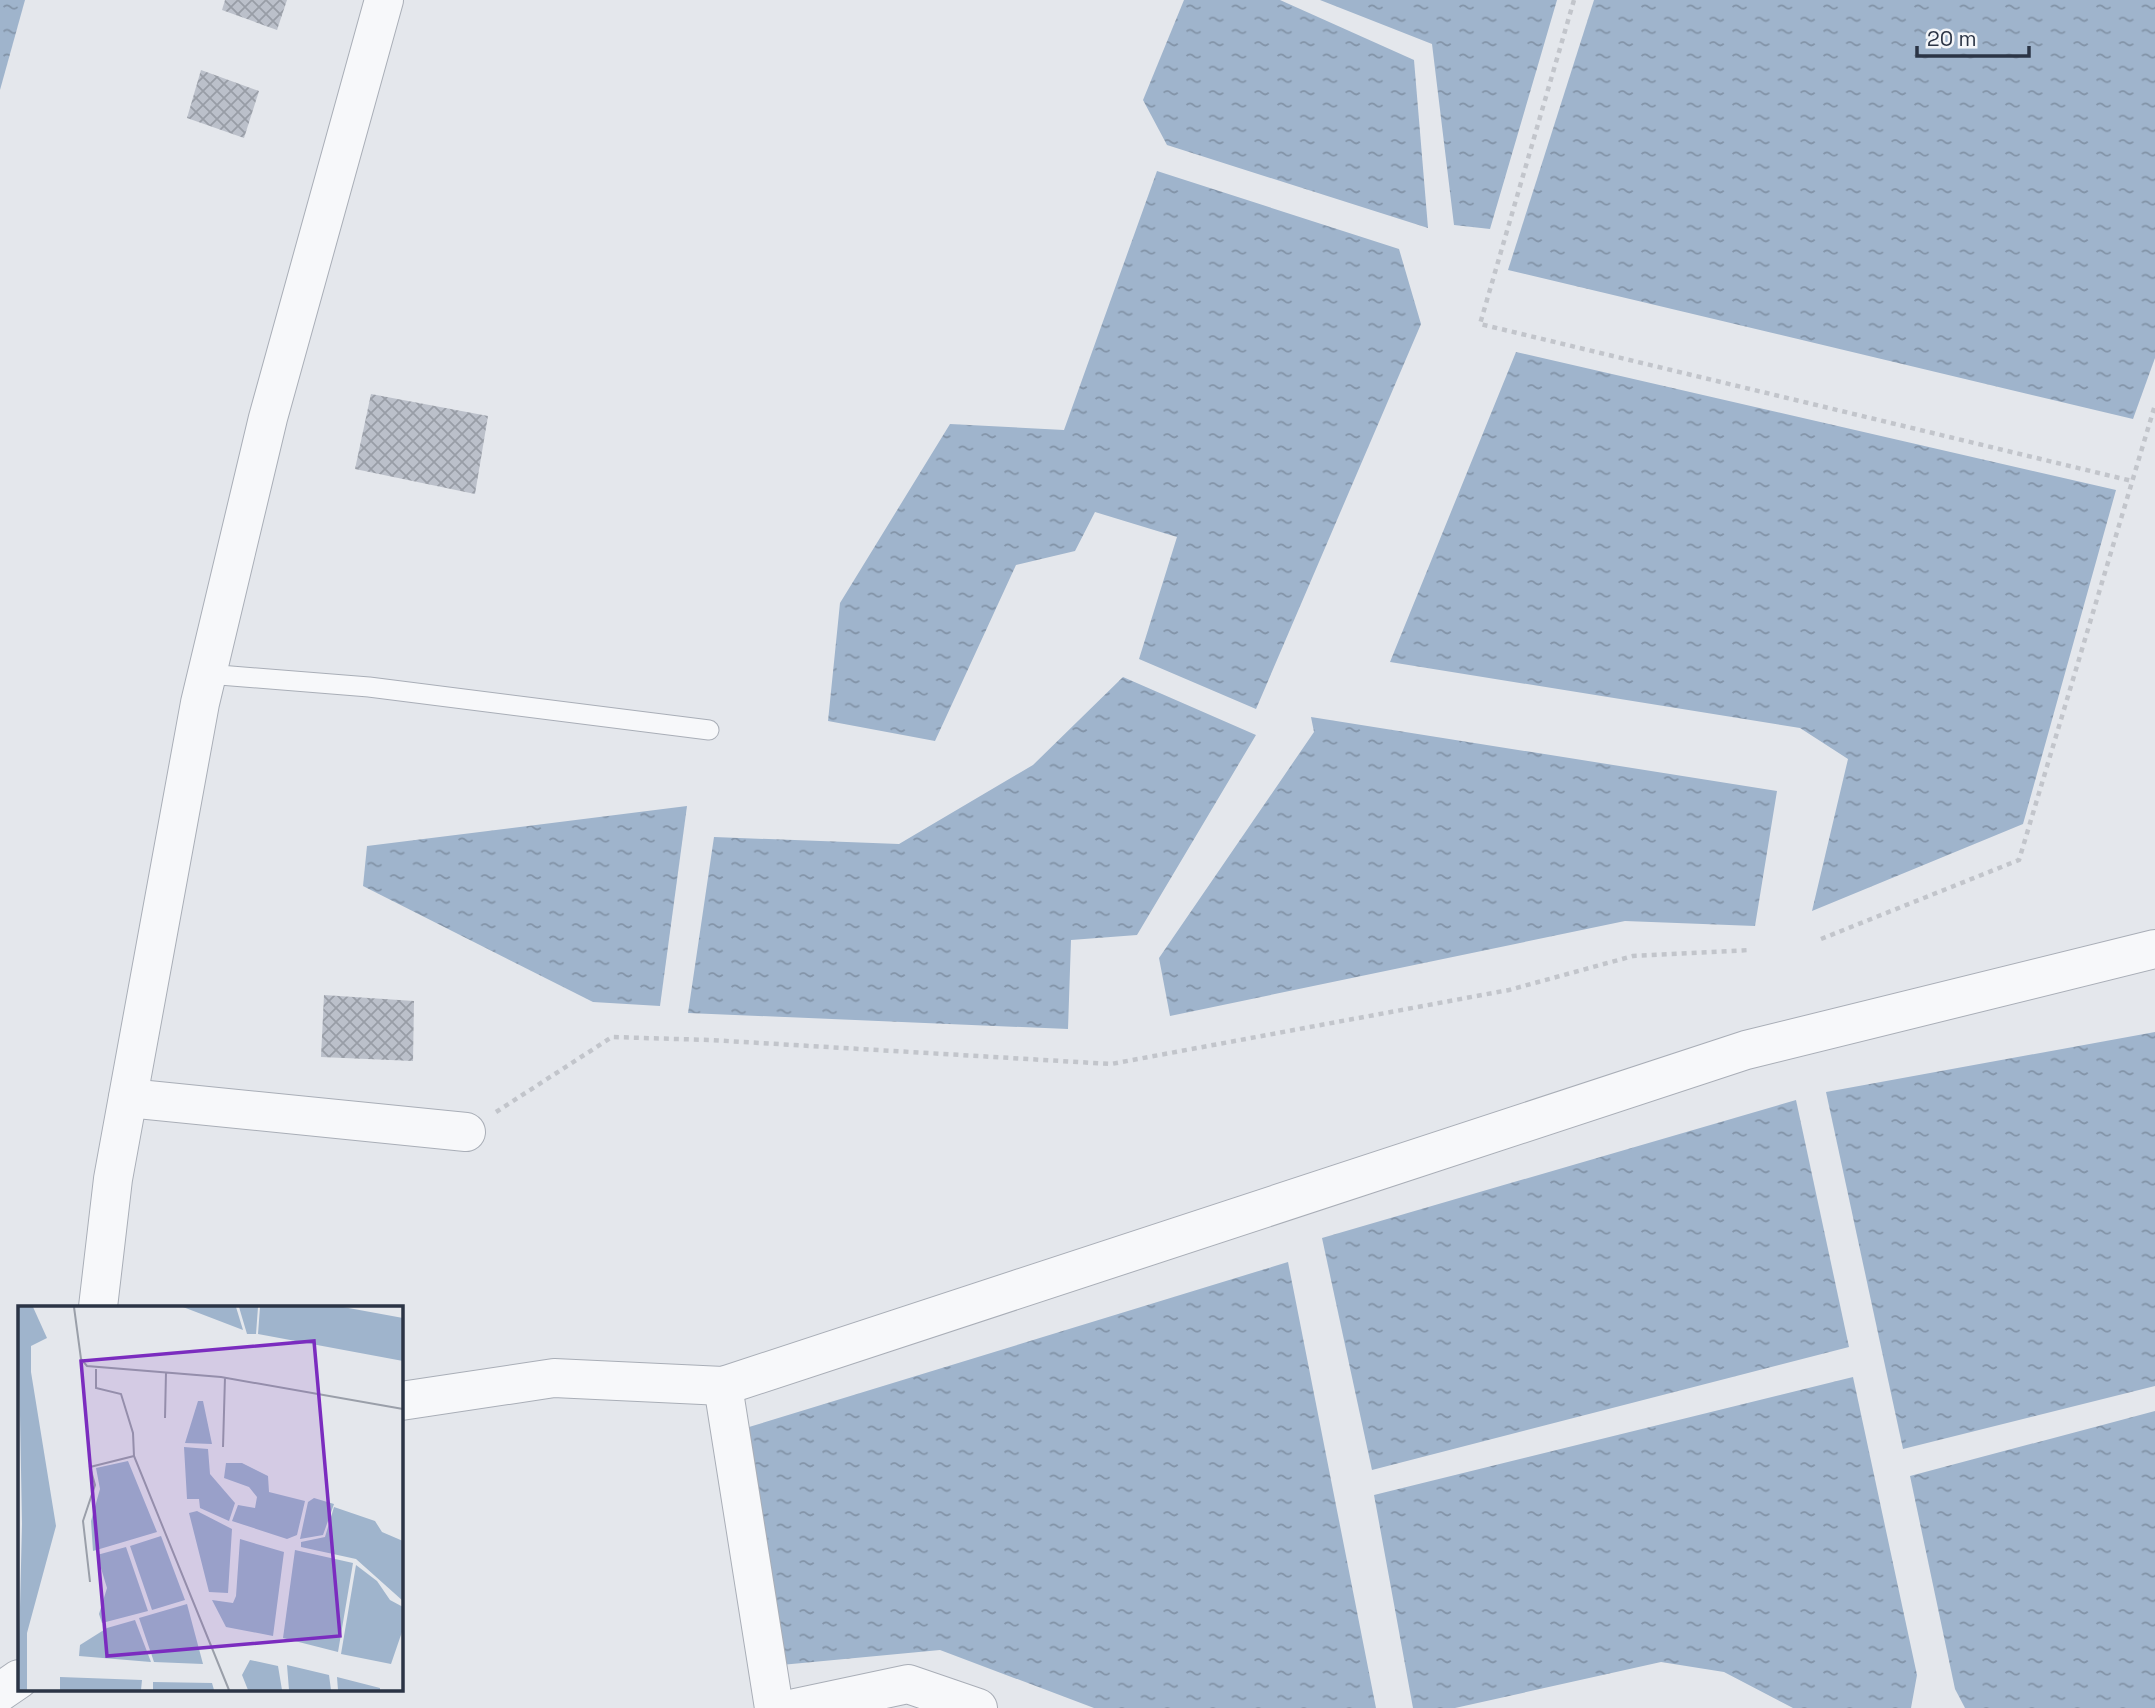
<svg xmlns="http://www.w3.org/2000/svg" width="2155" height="1708" viewBox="0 0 2155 1708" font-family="'Space Grotesk',sans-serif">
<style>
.water{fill:url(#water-ripples)}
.building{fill:url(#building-cross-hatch)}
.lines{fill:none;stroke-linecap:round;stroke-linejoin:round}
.service-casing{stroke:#a9aeb7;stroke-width:21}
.minor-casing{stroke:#a9aeb7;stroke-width:40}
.path{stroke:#c2c5cb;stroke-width:4.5;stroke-dasharray:5 5;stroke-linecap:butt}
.service{stroke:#f7f8fa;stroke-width:19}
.minor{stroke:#f7f8fa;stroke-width:38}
.inset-road{fill:none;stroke:#9a9fa9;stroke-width:2}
.view{fill:#7b2cbf;fill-opacity:0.15;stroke:#7b2cbf;stroke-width:3.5}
.inset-edge{fill:none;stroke:#2b3445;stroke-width:3.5}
</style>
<defs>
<pattern id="water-ripples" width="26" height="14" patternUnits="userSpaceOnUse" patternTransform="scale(1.75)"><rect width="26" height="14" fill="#9fb4cc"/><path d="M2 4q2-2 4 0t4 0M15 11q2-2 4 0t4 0" fill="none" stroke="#8293a7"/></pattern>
<pattern id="building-cross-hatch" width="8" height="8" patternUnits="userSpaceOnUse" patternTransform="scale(1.75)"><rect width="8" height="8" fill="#bbc0ca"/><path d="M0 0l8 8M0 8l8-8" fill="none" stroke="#989da6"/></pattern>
</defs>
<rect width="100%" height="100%" fill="#e4e7ec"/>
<g class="water">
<polygon points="0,0 25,0 0,90"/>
<polygon points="1184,0 1280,0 1414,60 1428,228 1167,145 1143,100"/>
<polygon points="1320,0 1557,0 1490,229 1454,225 1432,44"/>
<polygon points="1594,0 2155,0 2155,358 2133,419 1508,270"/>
<polygon points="1157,171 1399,249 1421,324 1256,709 1139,659 1177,537 1095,512 1075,551 1016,565 935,741 828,721 840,603 950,424 1064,430"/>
<polygon points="1516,352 2116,490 2023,824 1812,911 1848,759 1800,728 1390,662"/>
<polygon points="1123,677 1256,735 1137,935 1071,940 1068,1029 688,1013 714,837 899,844 1033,765"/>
<polygon points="1311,717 1777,791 1755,926 1625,921 1170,1016 1159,958 1314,732"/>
<polygon points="687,806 660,1006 593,1002 363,886 367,846"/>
<polygon points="2155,1032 2155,1386 1903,1449 1826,1092"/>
<polygon points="1796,1100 1849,1347 1372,1470 1322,1238"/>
<polygon points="1288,1262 1376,1708 1094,1708 940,1650 781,1665 749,1427"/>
<polygon points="1853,1377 1917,1675 1911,1708 1793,1708 1724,1672 1661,1662 1455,1708 1413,1708 1374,1495"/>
<polygon points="2155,1411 2155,1708 1965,1708 1955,1689 1910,1476"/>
</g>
<g class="building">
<polygon points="225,0 287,0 277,30 222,10"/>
<polygon points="201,70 259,91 244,138 187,118"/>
<polygon points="371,394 488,416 475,494 355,469"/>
<polygon points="324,995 414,1001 413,1061 321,1057"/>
</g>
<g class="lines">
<g class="service-casing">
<polyline id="service" points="207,674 369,687 709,730"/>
</g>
<g class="minor-casing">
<g id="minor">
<polyline points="128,1098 466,1132"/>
<polyline points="98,1307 113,1179 200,703 268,418 384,0"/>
<polyline points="723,1386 774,1708"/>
<polyline points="401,1401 554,1378 723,1386 1746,1050 2155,949"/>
<polyline points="0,1692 19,1679"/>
<polyline points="795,1708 908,1684 978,1708"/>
</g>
</g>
<g class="path">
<polyline points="1574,0 1480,324 2132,481"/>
<polyline points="1821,939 2019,860 2155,405"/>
<polyline points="496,1112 612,1037 710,1040 1111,1064 1509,990 1633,956 1749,950"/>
</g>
<use href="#service" class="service"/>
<use href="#minor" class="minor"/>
</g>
<g transform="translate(18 1306)">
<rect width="385" height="385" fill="#e4e7ec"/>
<path d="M0,1h15l14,31 -16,8v26l25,154 -29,107v57h-9l4,-166zM165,1h53l7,23zM221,1h19l-2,27h-9zM242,1h83l60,11v43l-145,-27zM180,95h5l9,43 -27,-1zM166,141l24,2 2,25 25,29 -6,18 -29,-13 -1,-9h-12zM110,155l29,71 -64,19 -2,-30 9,-32 -4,-21zM208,157h16l26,13 1,16 36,9 -8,34 -10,4 -55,-18 6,-16 17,3 2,-11 -8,-10 -25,-9zM296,192l20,6 -11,31 -23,4 8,-37zM316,201l41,14 7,11 21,9v60l-47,-42 -55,-12v-5l24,-5zM179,205l35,18 -4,64 -19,-1 -20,-79zM143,230l24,64 -33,10 -22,-64zM222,233l44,13 -11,84 -47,-9 -14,-27 21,3 3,-7zM108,241l22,64 -46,12 -3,-9 8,-26 -10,-33zM277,244l58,13 -15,89 -55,-14zM338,259l21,16 13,19 13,7v22l-12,35 -50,-10zM169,298l16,60 -49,-2 -15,-44zM117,314l16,42 -72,-6 1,-11 27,-17zM232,354l28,6 4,24h-34l-6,-15zM269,359l42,10 2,15h-42zM42,371l82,3 -1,10h-81zM319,371l43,11v2h-42zM135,376l59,1 2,7h-61z" fill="#9fb4cc"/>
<path class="inset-road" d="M56,1l7,52 6,7 134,11 182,32M78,63v19l25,6 12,39 1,23 95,234M147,112l1,-46M205,141l2,-70M72,276l-7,-61 12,-36 -5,-18 44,-11"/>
<path class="view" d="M296,35l26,295 -233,20 -26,-295z"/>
<rect width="385" height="385" class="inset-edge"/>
</g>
<path d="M1917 46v10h112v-10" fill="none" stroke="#2b3445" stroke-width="3.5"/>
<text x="1927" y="46" font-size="21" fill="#2b3445" stroke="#f4f6f9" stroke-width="5" paint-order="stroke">20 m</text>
</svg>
